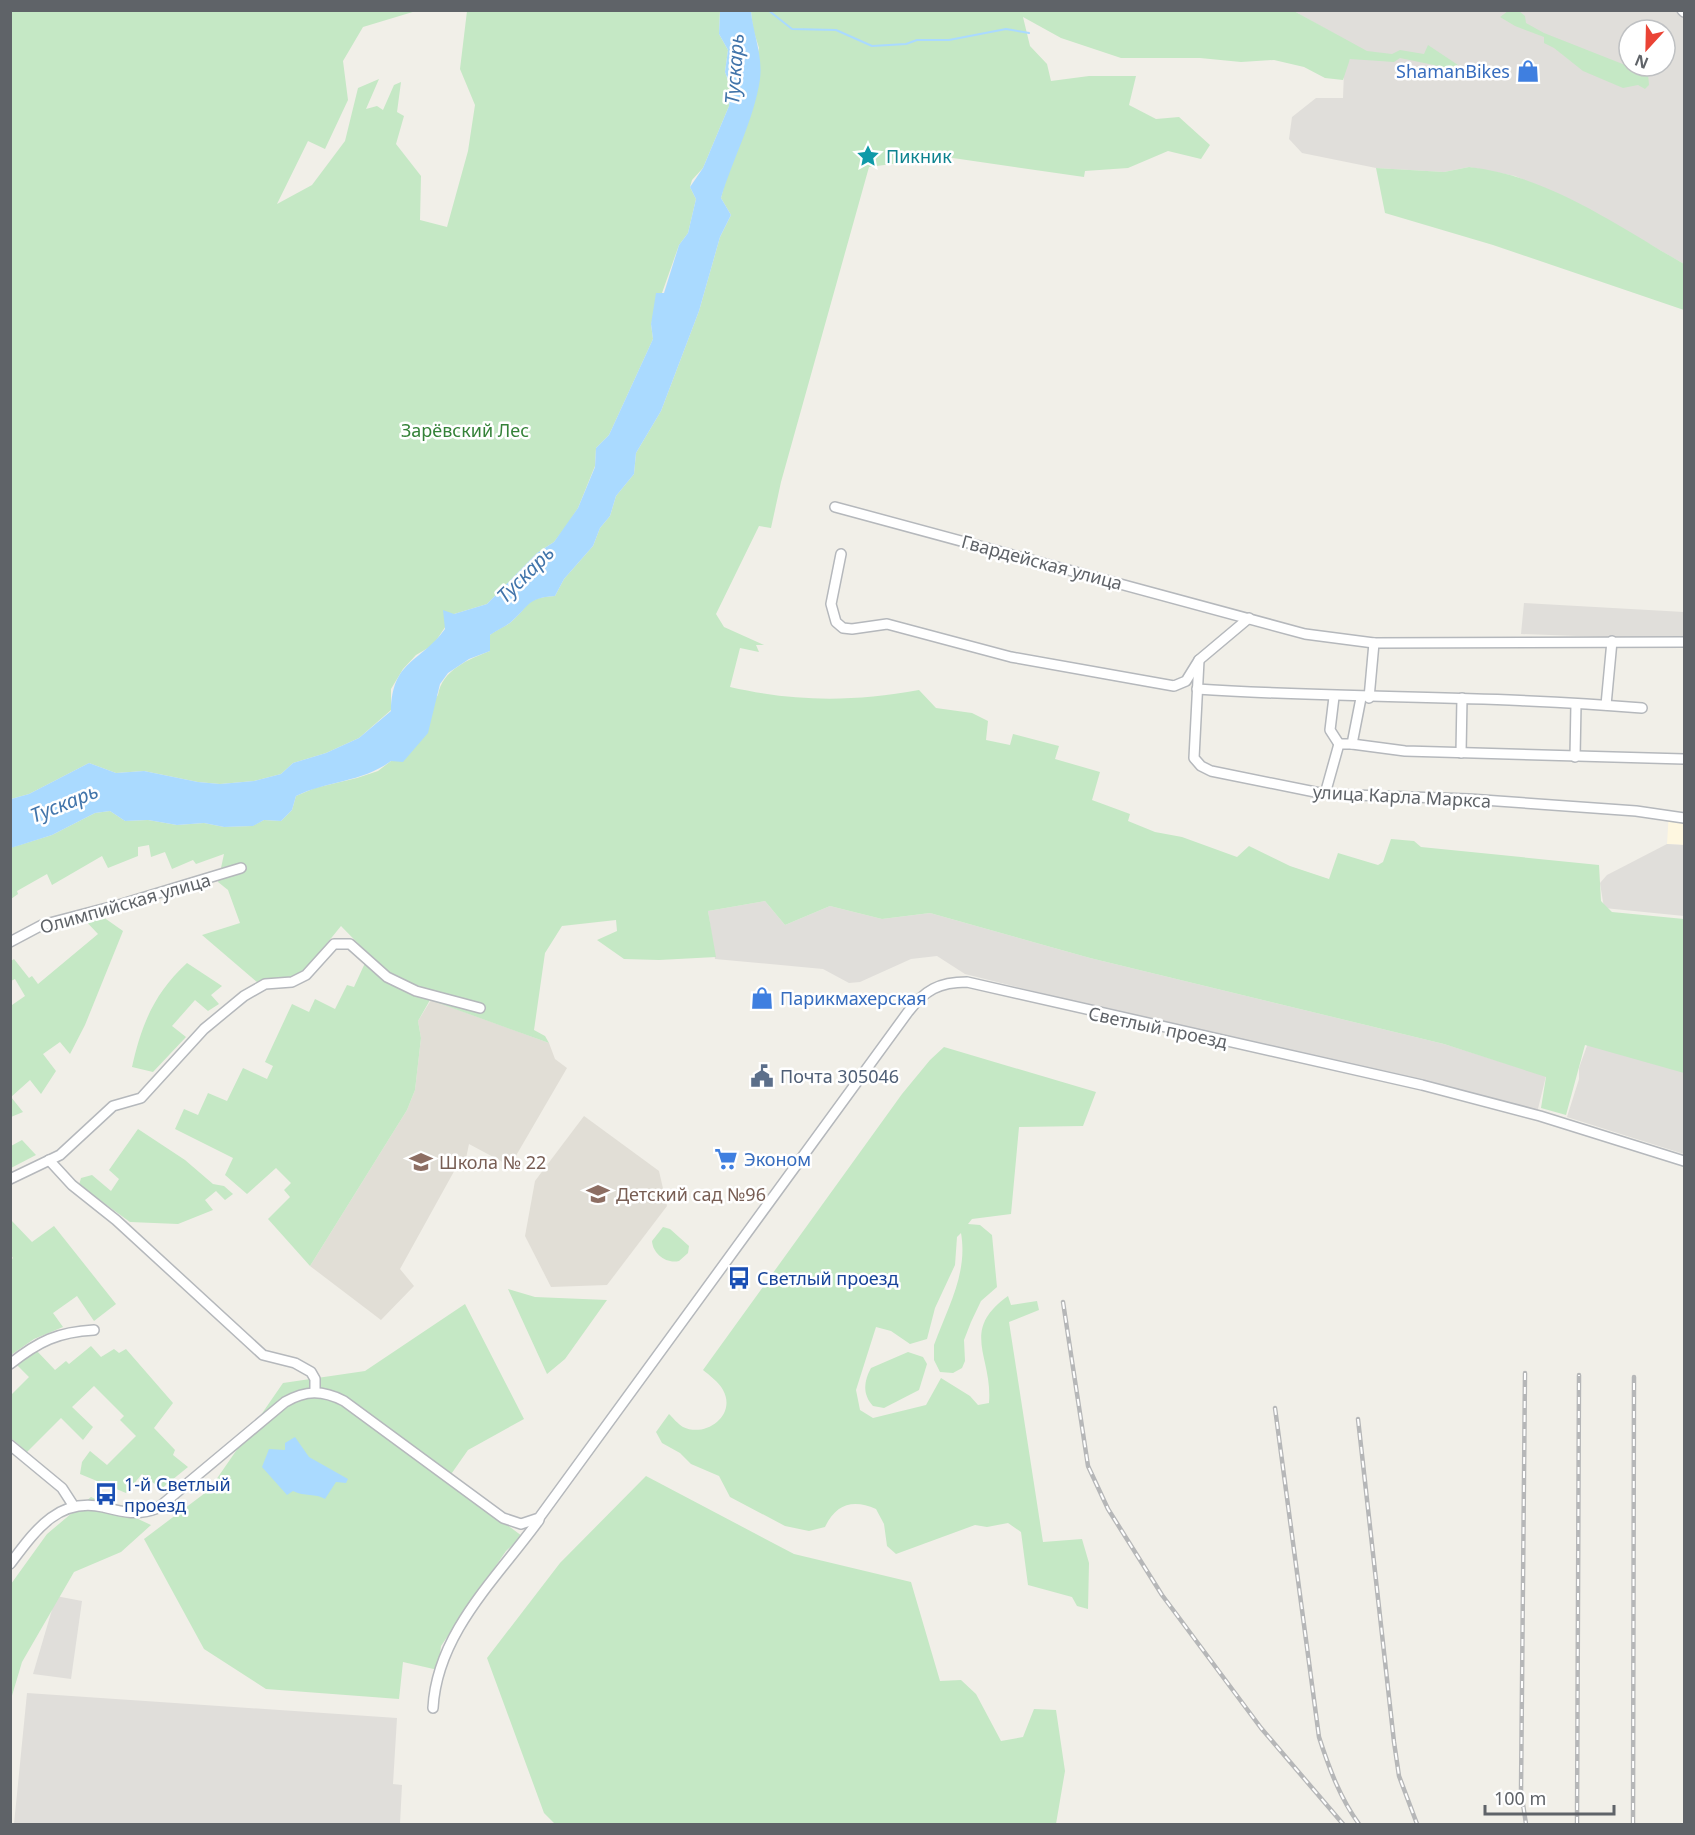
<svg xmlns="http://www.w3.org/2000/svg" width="1695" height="1835" viewBox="0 0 1695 1835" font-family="'Noto Sans',sans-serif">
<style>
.commercial{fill:#fef7e0}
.industrial{fill:#e0deda;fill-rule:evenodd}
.education{fill:#e1ded6}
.green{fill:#c5e8c5}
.water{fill:#aadaff}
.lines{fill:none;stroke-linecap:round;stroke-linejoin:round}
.stream{stroke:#aadaff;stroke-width:2}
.minor-casing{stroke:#b5b8bc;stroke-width:12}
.minor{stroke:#fff;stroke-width:9}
.rail-casing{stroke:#b6b7b8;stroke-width:4.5}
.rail{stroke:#fff;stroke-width:2;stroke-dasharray:7;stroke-linecap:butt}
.labels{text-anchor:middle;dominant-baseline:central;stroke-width:5;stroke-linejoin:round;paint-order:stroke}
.shop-label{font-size:18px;fill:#366cbe;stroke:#fff;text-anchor:start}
.culture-label{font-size:18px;fill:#0d838f;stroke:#fff;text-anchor:start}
.park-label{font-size:18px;fill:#348238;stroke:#fff}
.street-label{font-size:18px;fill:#5f6368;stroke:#fff}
.service-label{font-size:18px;fill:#4e5e75;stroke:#fff;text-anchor:start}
.education-label{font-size:18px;fill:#785e54;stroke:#fff;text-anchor:start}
.transit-label{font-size:18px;fill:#164399;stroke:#fff;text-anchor:start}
.water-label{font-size:20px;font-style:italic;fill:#4174aa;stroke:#fff}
</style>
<rect width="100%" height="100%" fill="#f1efe8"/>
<polygon class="commercial" points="1669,811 1684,814 1684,845 1667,844"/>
<g class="industrial">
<path d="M1294,11h390v253l-101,-58 -68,-30 -46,-9 -25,5 -68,-4 -74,-15 -13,-14 3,-22 24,-19h27l1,-27 6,-12 -3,-18zM1629,30h36v36h-36z"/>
<polygon points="1524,603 1684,612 1684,640 1521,634"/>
<polygon points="1667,844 1684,845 1684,916 1604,908 1600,883 1607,875"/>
<polygon points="765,901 785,925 830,906 882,919 930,913 1090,958 1444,1044 1546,1076 1537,1113 1450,1087 1121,1013 965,974 937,956 911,959 860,982 849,983 823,969 715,959 708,911"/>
<polygon points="1588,1043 1684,1068 1684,1154 1567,1117 1579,1079 1579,1068"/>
<polygon points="56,1596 82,1601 71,1679 33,1674"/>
<polygon points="27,1693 397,1718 393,1784 402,1785 400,1824 14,1824"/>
</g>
<g class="education">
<polygon points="431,1000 549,1043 555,1059 567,1068 510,1166 469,1144 464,1168 457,1166 400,1269 414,1286 381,1320 310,1266 407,1110 415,1090 421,1038 418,1021"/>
<polygon points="584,1116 659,1171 667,1206 607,1285 551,1287 525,1236 535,1181"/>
</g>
<g class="green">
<polygon points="10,11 416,11 363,27 343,61 348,100 325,149 308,141 277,204 312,185 345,141 358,88 379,79 366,109 377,106 383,110 394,85 401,82 397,112 404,116 396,144 421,176 420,220 447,227 468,151 475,105 460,69 467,11 720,11 719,34 728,50 725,72 731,89 729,106 703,168 692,180 690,187 696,199 688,233 679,245 651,324 653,339 609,435 596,448 595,466 578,508 567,525 554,542 537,553 487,604 454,614 433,645 416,655 403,669 391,689 391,710 359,738 326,753 293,763 281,774 254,781 220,784 198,782 144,771 116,773 89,763 29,794 11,799"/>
<path d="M751,11h543l73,40 25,3 8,-4 24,4 4,-9 30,20 -10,3 -48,-10 -6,4 -44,-3 -7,21 -18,-2 -21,-11 -30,-7 -33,2 -41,-4h-79l-60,-20 -38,-21 7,29 17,18 4,17 38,-5h47l-7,29 27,14 23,-2 31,28 -9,14 -33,-8 -40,17 -43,3 -1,6 -138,-20 -77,10 -88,315 -10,46 -12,-2 -43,88 8,13 40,18h-8l3,7 -19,-4 -10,39c66,15 122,15 189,3l17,18 36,5 16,8 -2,19 24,5 3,-11 46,12 -4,13 45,13 -8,28 38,14 -2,7 27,11 27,5 55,20 12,-11 41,20 39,13 9,-26 40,12 5,-3 8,-23 23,2 7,6 178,18 2,36 11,11 72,7v154l-99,-28 -19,70 -25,-7 5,-31 -102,-33 -354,-86 -160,-45 -48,6 -52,-13 -45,19 -20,-24 -57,10 8,46 -57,3 -35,-1 -27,-19 20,-9 -1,-11 -54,6 -17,27 -11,77 11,6 4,7 -119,-43 -12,21 3,17 -6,52 -8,20 -97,156 -42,-47 22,-22 -6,-7 7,-7 -15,-15 -29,26 -22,-19 8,-17 -58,-29 9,-20 14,6 10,-22 19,8 16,-33 24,11 6,-13 -8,-4 27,-58 17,8 6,-13 20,10 12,-24 7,2 11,-24 21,18 40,17 -43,-29 -42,-43 -39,48 -14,5 -30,4 -56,-48 38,-12 -12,-33 -10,-8 6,-28 -28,10 -3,-4 -21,9 -7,-17 -14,5 -2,-12 -11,2v9l-30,12 -6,-12 -50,29 -5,-11 -30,17 1,3 -7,5 -1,-51 42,-13 43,-22 15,-2 15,10 23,-1 29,5 27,-2 20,4 28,-1 12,-6 17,1 11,-11 4,-14 19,-8 42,-10 21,-7 13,-10 47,-66c4,-25 31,-36 52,-44v-16c6,-5 15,-8 21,-13 20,-17 13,-24 44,-26l9,-17 29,-33 7,-18 10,-12 6,-20 18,-22 2,-21 25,-42 38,-100 21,-74 11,-22 -10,-17 38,-150 -6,-19z"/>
<polygon points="1508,11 1519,11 1525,16 1526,23 1544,33 1648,74 1649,85 1645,89 1638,85 1623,88 1583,71 1554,48 1544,43 1544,37 1515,26 1500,17"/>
<path d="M1469,167c78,8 149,59 215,97v46l-191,-65 -108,-32 -9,-45 68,4z"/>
<polygon points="96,912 123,931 85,1025 70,1054 60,1042 43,1054 56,1071 41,1094 30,1080 11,1097 23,1112 11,1117 10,1003 12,1005 25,996 15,979 11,981 11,961 14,959 29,978 32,976 38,984 98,934 82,917"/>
<path d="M187,963l35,23 -11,9 8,9 -11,7 -13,-11 -23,26 14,11 -33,35 -21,-5c9,-41 22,-74 55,-104z"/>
<path d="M944,1047l152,45 -13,34 -64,1 -8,87 -39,5 -4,5 12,1 12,10 5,52 -16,14 -10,21 -7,18 1,21 -3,7 -9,5 -13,-1 -6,-12v-15c14,-38 34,-72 27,-112l-4,4 -2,28 -20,43 -8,31 -17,5 -19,-13 -15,-4 -20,63 4,20 13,8 53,-13 15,-27 29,18 8,9 11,-2c4,-47 -30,-72 19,-107l3,9 26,-4 2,9 -30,12 34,220 39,-3 7,24 -1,46 -11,-3 -5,-9 -44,-12 -7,-53 -13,-9 -21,4 -12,-2 -79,29 -9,-8 -3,-22 -8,-15c-23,-10 -40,-5 -51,18l-16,4 -24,-5 -55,-29 -11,-21 -28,-12 -11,-11 -18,-10 -6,-11 13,-18c4,4 9,10 14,13 23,11 54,-12 40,-37 -4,-8 -14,-15 -20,-20l199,-276 28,-34z"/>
<polygon points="138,1129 185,1160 213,1184 224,1186 233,1194 225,1200 216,1191 205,1200 213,1210 178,1224 130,1222 79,1185 81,1178 92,1175 111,1191 119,1179 109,1170"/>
<polygon points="22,1140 36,1155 11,1168 11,1146"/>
<polygon points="11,1220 32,1242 54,1226 116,1304 94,1321 77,1296 53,1313 63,1327 34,1339 11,1355 10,1261 13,1258 11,1255"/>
<path d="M663,1227l7,2 19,17 -1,7 -9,8c-13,3 -26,-7 -27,-20z"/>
<polygon points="508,1289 535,1297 607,1300 565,1359 547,1374"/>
<polygon points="465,1304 524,1419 468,1450 447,1480 522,1536 506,1551 441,1646 438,1670 403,1662 399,1699 266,1689 204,1649 144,1539 209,1490 283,1383 365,1371"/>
<polygon points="91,1346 101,1357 114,1349 119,1353 126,1349 173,1403 154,1428 175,1450 173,1455 188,1467 161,1489 142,1474 126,1493 80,1474 82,1462 90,1451 107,1465 136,1436 120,1420 124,1416 94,1386 72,1407 93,1427 83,1440 61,1418 27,1452 11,1438 11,1395 29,1377 16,1364 35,1349 55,1370 66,1361 69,1364"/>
<path d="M908,1352l15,5 4,7 -8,26 -35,18 -11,-2c-11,-12 -9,-25 -2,-38z"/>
<polygon points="646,1476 794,1554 911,1582 940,1681 961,1680 976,1694 1001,1741 1023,1737 1034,1709 1056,1710 1065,1771 1056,1824 555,1824 544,1813 487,1658 560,1563"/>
<polygon points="91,1497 151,1525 121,1552 74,1572 22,1662 11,1699 11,1584 47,1534"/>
</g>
<g class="water">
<path d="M720,11h31c2,23 12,44 9,68 -6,41 -27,79 -39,119l10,17 -11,22 -21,74 -38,100 -25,42 -2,21 -18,22 -6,20 -10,12 -7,18 -29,33 -9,17c-29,2 -25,10 -44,26 -6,5 -14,8 -21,13v16l-21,8 -21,14 -8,11 -12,49 -25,29 -12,-1c-28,21 -64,20 -95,35l-4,14 -11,11 -17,-1 -11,6 -29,1 -20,-4 -27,2 -29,-5 -23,1 -15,-10 -15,2 -43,22 -41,13v-49l18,-5 60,-31 27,10 28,-2 54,11 22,2 34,-3 27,-7 12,-11 33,-10 33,-15 32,-27c1,-51 29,-48 54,-82l-2,-19 11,4 33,-10 50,-51 17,-11 24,-34 17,-41 1,-19 13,-13 44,-96 -2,-15 5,-31h8l15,-48 9,-12 8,-34 -6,-12 13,-19 26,-62 2,-18 -6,-16 3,-22 -9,-16z"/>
<path d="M295,1437l14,20 39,22 -2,4 -10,-1 -11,17c-9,-6 -21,-2 -32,-8l-6,4 -25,-28 7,-18 16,1v-7z"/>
</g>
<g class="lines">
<polyline class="stream" points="768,10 792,29 836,30 872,46 906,44 917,40 949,40 1006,29 1029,33"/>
<g class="minor-casing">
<g id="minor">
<polyline points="1682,10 1684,12"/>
<polyline points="835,507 1305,634 1374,643 1684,642"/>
<polyline points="841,554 831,604 836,622 843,628 852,629 887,624 1011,657 1174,686 1186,681 1199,660 1249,618"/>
<polyline points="1199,660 1194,758 1201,766 1211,771 1325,794 1469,799 1636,811 1684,818"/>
<path d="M1197,689c148,10 297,6 445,19"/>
<polyline points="1334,697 1330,730 1339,744"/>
<polyline points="1369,698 1374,643"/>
<polyline points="1606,705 1612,641"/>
<polyline points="1352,744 1405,751 1684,759"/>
<polyline points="1461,753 1462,698"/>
<polyline points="1575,757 1576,704"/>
<polyline points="1325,794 1339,744 1352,744 1361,698"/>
<polyline points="10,942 42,925 122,904 241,868"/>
<polyline points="49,1160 72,1185 116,1220 263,1355 295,1363 311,1372 315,1379 315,1391"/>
<polyline points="10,1179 60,1155 113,1106 141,1098 204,1029 244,996 265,984 292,982 306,975 334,944 350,944 387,977 416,991 480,1008"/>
<path d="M10,1364c29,-23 48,-32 84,-34"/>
<polyline points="10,1445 62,1488 73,1505"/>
<path d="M10,1564c25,-33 48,-67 93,-57 20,5 35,9 55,1l127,-106c21,-12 37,-12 59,-1l159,117 18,6 18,-6 369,-506c17,-22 31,-30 59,-30l455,103 118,31 144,45"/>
<path d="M433,1708c4,-75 64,-130 106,-188"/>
</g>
</g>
<use href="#minor" class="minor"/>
<g class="rail-casing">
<g id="rail">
<polyline points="1063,1302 1088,1466 1108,1509 1162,1595 1261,1728 1343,1824"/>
<polyline points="1525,1373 1521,1791 1526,1824"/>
<path d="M1275,1408l44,329c10,31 21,61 40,87"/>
<polyline points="1358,1419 1394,1742 1399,1776 1417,1824"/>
<polyline points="1577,1824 1579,1375"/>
<polyline points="1633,1824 1634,1377"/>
</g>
</g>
<use href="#rail" class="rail"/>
</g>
<defs>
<g id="shop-bare" transform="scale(1.8)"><path d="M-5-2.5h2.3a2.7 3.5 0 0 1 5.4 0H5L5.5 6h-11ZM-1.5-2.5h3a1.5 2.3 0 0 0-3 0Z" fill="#3f7fe0" stroke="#fff" stroke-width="2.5" paint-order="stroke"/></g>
<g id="sight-bare" transform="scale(1.8)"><path d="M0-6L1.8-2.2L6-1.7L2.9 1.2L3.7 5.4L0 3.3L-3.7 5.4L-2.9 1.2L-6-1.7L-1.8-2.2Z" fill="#0f9aa8" stroke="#fff" stroke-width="2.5" paint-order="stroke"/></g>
<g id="civic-bare" transform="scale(1.8)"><path d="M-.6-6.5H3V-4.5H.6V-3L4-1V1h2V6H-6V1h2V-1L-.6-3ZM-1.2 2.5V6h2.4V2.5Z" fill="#5c6f8a" stroke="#fff" stroke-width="2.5" paint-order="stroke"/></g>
<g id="supermarket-bare" transform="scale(1.8)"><path d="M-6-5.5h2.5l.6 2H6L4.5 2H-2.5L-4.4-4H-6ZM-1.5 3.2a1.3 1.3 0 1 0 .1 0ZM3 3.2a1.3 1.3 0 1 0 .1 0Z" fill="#3f7fe0" stroke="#fff" stroke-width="2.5" paint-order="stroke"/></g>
<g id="school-bare" transform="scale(1.8)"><path d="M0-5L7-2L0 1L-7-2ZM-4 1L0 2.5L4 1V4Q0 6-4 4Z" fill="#8d6e63" stroke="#fff" stroke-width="2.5" paint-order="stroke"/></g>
<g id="bus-bare" transform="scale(1.8)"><path d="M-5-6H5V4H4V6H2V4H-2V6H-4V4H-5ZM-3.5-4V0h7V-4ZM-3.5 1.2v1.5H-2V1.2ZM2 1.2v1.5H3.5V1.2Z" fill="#1a4fb4" stroke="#fff" stroke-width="2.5" paint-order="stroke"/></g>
</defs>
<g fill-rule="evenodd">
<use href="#shop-bare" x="1528" y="71"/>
<use href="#sight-bare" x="868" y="156"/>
<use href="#shop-bare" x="762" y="998"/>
<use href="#civic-bare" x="762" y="1076"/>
<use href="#supermarket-bare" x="726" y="1159"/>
<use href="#school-bare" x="421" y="1162"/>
<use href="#school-bare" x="598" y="1194"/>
<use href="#bus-bare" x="739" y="1278"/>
<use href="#bus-bare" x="106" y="1494"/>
</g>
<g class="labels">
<g class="shop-label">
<text x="1510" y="71" text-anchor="end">ShamanBikes</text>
<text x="780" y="998">Парикмахерская</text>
<text x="744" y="1159">Эконом</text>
</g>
<g class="culture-label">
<text x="886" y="156">Пикник</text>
</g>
<g class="park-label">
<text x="465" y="430">Зарёвский Лес</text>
</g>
<g class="street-label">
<text transform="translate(1042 562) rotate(15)">Гвардейская улица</text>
<text transform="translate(1402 796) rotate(3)">улица Карла Маркса</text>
<text transform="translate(125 903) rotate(-16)">Олимпийская улица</text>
<text transform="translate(1158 1027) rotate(12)">Светлый проезд</text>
</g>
<g class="service-label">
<text x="780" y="1076">Почта 305046</text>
</g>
<g class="education-label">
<text x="439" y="1162">Школа № 22</text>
<text x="616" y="1194">Детский сад №96</text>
</g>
<g class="transit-label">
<text x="757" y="1278">Светлый проезд</text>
<text x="124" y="1484">1-й Светлый<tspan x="124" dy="21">проезд</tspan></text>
</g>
<g class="water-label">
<text transform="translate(734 69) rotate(-86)">Тускарь</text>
<text transform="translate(525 574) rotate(-45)">Тускарь</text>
<text transform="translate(64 803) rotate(-22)">Тускарь</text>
</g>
</g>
<rect width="1695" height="1835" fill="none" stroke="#5f6368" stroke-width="24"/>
<g transform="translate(1647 48) rotate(202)"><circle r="28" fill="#ffffff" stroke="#bfc1c3" stroke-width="1.5"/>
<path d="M0-4.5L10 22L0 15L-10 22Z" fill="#ea4335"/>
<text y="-9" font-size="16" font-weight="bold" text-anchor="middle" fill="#5f6368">N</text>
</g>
<path d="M1485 1805v9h129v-9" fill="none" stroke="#5f6368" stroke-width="3"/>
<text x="1494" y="1805" font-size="18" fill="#5f6368" stroke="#ffffff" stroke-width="4.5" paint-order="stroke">100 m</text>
</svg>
